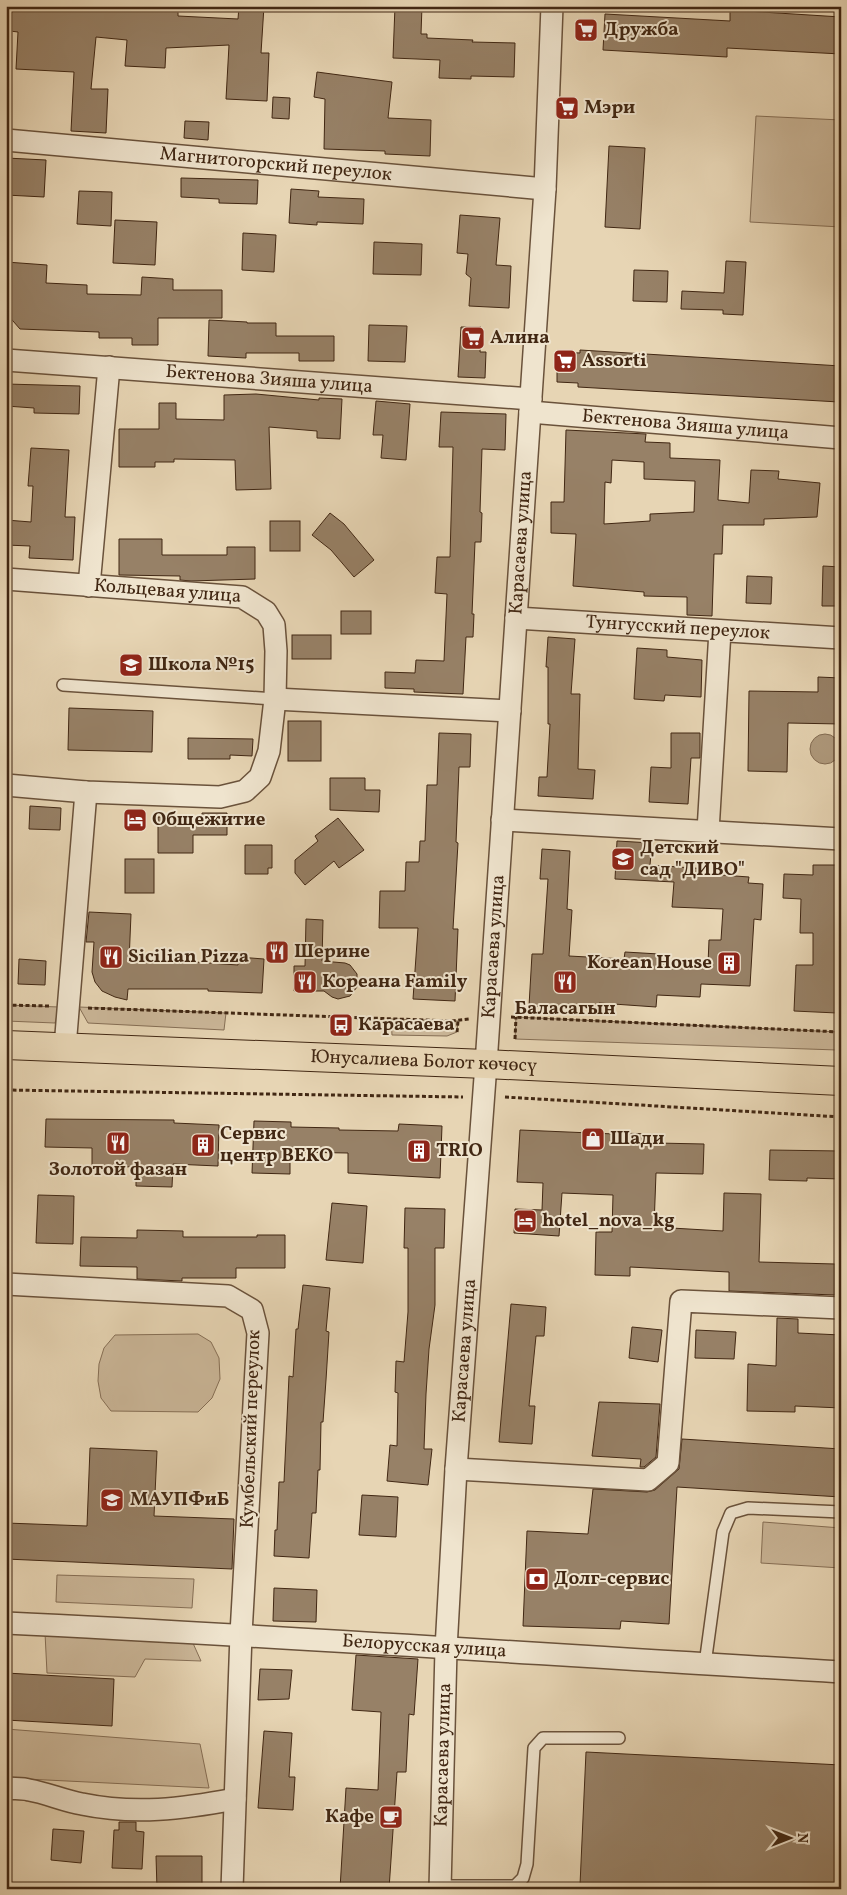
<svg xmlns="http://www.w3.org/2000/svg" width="847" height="1895" viewBox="0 0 847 1895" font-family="Vollkorn,serif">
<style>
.green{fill:#cbb799;stroke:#866f56}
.water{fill:#af9a7d;stroke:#836c53}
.building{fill:#978167;stroke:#412713;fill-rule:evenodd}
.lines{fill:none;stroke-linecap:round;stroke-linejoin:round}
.service-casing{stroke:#6a523b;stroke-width:14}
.minor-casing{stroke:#6a523b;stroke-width:24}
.primary-casing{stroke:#412713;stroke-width:30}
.path{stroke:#412713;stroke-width:3;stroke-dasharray:4 2.5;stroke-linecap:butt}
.service{stroke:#efe4ce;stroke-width:11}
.minor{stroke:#efe4ce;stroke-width:21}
.primary{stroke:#e7d5b4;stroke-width:28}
.labels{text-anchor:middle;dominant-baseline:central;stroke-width:4;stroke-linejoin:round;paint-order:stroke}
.poi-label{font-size:19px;font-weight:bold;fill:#412713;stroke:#efe4ce;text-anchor:start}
.street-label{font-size:19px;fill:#412713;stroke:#efe4ce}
</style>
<rect width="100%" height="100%" fill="#e7d5b4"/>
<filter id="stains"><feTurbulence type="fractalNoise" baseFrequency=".004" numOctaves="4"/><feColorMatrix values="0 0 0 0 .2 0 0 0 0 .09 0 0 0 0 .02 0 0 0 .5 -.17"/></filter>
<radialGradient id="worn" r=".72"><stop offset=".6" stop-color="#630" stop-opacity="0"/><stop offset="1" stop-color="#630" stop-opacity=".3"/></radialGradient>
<g class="green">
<polygon points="756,116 841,120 841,227 750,222"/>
<polygon points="6,1005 59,1007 55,1023 6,1021"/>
<polygon points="79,1007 226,1013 224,1030 88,1023"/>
<polygon points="516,1017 839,1032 837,1050 515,1039"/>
<polygon points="391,1019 458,1021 457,1032 447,1036 392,1035"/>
<polygon points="198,1334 211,1342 219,1358 220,1379 212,1398 198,1412 111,1411 101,1398 98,1381 99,1364 104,1348 115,1335"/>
<polygon points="763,1522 841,1528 841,1568 761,1563"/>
<polygon points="57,1575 194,1579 192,1608 56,1602"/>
<polygon points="45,1633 192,1641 201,1661 145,1659 135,1677 47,1673"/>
<polygon points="6,1729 200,1744 209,1788 6,1778"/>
</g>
<circle class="water" cx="825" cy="749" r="15"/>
<g class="building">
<polygon points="11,6 178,6 178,16 238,19 239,6 264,6 261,53 269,53 267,101 226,99 229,45 166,48 165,68 125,66 127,40 96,37 91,89 108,89 106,133 71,131 74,72 16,69 18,32 10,31"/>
<polygon points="395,6 422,6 421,34 427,34 427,38 473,40 472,42 515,43 514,77 471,76 471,79 439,78 440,60 393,58"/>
<polygon points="730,10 841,17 841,54 727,48 727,57 603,50 605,14 730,21"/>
<polygon points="317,72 392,82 388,118 431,120 430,156 385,154 385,151 324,149 325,99 314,97"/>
<polygon points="273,97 290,98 289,119 272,118"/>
<polygon points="185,121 209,122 208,140 184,138"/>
<polygon points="609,146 645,148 640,229 605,227"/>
<polygon points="6,158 46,160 44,197 6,195"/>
<polygon points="181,178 258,180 257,204 219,203 219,199 181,197"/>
<polygon points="291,189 319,191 318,197 364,199 363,224 317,222 317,225 289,223"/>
<polygon points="79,191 112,192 111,226 77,224"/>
<polygon points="460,215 500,218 496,265 511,266 509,308 469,306 471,278 466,274 468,254 457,253"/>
<polygon points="115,220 157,222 155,265 113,263"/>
<polygon points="243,233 276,235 274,272 242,270"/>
<polygon points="374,242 422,244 421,275 373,274"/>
<polygon points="726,261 746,262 743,315 723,314 723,310 681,309 682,291 724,293"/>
<polygon points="6,262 47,265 46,283 87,285 87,294 141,295 142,277 173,279 173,290 222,290 222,318 158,318 158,345 132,345 132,338 99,338 99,332 20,329 6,313"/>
<polygon points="634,270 668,271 667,302 633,301"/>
<polygon points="209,320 247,322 247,323 276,323 276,336 334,336 334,361 299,361 299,353 246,353 246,358 208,356"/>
<polygon points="369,325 407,326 405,362 368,361"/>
<polygon points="461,327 481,327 480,352 486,352 485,378 458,377"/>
<polygon points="580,350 841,366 839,402 578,387 578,383 557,382 557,352 580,353"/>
<polygon points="6,384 80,386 79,414 34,413 34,408 6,406"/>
<polygon points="256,394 319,400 319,398 342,399 340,439 317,438 317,431 269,427 271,489 236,490 235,460 174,459 174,462 155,462 155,467 119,467 119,429 159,429 159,403 176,403 176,419 224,420 224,395"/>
<polygon points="376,401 410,404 406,460 381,458 383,435 373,435"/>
<polygon points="441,412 506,414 505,450 482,449 480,512 482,513 481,542 475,542 472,614 474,614 473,637 466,637 463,694 414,692 414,689 385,688 385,672 415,673 416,660 444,661 447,594 435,593 437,557 450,557 453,447 439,447"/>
<path d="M566,430l80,4 -1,8 25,1v15l50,2 -2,40 31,3 2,-33 28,1 -1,8 42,4 -3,34 -53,2v6h-41l-1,29h-8l-2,62 -25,-1v-18l-43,-1v-4l-71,-6 3,-52 -25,-1v-31h13zM612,460l32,2v17l51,2 -1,31 -44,2v7l-46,3 1,-42 6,1z"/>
<polygon points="31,448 69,450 65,517 75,517 73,560 29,558 30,546 6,545 6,520 31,522 33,486 28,486"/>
<polygon points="330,513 344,524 374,560 354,577 331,550 312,535"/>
<rect x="270" y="521" width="30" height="30"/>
<polygon points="119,539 162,539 162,555 227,555 227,547 255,547 255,579 191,581 180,580 180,576 119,575"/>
<polygon points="823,566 841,567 841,606 822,606"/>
<polygon points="747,576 772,577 771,604 746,603"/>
<rect x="341" y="611" width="30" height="23"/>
<rect x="292" y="635" width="39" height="24"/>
<polygon points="548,637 575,639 571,694 580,694 578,769 595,770 593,799 538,796 539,777 547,777 550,724 548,724 548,667 546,667"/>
<polygon points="637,648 667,650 667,657 702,660 701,697 665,695 664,701 634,699"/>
<polygon points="818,677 841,678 841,724 788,723 787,772 748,771 749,691 818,692"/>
<polygon points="69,708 153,711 152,752 68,750"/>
<rect x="288" y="721" width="33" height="40"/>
<polygon points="439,733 471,734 470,767 459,767 456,842 458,843 453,929 458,929 455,1001 413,999 418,928 379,928 380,891 405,891 406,862 419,862 420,841 425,841 427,785 437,785"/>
<polygon points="671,733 700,733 700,758 691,758 688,804 649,802 651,767 671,768"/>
<polygon points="188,738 253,739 252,756 230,755 230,759 188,759"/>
<polygon points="330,778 365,778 365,790 380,790 379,812 330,810"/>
<polygon points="30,806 61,808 60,830 29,829"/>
<polygon points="202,813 227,813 227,835 193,835 193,853 158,853 158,817 202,817"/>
<polygon points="338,818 364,850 339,868 334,861 305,885 295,873 295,860 318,841 315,836"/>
<polygon points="617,841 652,843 650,865 708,869 708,874 749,877 748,883 763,884 761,920 754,919 750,986 701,984 700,997 657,995 656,1007 599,1003 598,1010 529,1006 532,954 543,954 548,879 540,879 542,849 570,851 567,909 572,910 569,956 624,959 625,952 659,954 659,960 708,964 709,940 721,940 723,909 672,907 674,882 615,879"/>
<polygon points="245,845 272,845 272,868 268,868 268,874 245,874"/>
<rect x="125" y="859" width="29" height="34"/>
<polygon points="813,865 841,865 837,1013 794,1011 796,965 813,965 813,933 800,933 801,899 783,898 784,874 813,875"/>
<polygon points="89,912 131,914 129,962 195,962 238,965 238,957 264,959 262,993 208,991 208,989 128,989 127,1000 115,997 102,991 95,982 92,972 94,942 86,942"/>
<polygon points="306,919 323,920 322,961 345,963 350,965 357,974 357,987 350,996 338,999 332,997 324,991 294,991 294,966 305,966"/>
<polygon points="19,959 46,961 45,985 18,984"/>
<polygon points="46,1119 174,1120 174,1123 219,1125 218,1166 173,1164 172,1187 136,1186 136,1167 92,1166 92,1148 45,1147"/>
<polygon points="254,1121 291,1122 291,1127 339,1128 339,1130 398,1131 399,1124 442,1126 440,1178 348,1173 348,1153 290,1152 290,1174 252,1173"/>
<polygon points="520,1130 615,1134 615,1133 657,1134 657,1143 704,1144 703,1174 656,1173 654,1227 723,1231 724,1193 761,1194 759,1262 835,1264 835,1295 729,1291 729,1272 630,1267 630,1276 595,1275 596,1232 612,1232 613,1195 562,1193 559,1236 514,1233 515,1209 542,1210 543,1183 517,1182"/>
<polygon points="770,1150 841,1151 841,1179 807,1178 807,1181 769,1180"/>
<polygon points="38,1195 74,1196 73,1244 36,1243"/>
<polygon points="332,1203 367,1206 363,1263 326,1260"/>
<polygon points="405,1208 445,1209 444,1248 435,1248 435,1305 429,1349 426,1394 424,1449 432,1449 428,1485 387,1481 390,1445 397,1446 398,1393 395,1392 396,1361 404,1362 408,1312 408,1248 404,1248"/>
<polygon points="137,1230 183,1231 183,1237 257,1237 257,1235 285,1235 285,1268 236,1268 236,1278 182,1278 182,1281 137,1279 137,1267 80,1266 81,1237 137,1238"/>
<polygon points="303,1285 330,1288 326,1331 329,1332 326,1380 323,1422 321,1422 320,1470 318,1470 316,1513 312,1513 309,1558 274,1556 275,1530 277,1530 279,1482 284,1482 289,1376 293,1377 296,1329 298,1329"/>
<polygon points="511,1304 546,1307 544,1336 536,1336 529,1406 535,1406 532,1444 499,1442"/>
<polygon points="777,1318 798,1319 798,1333 841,1335 841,1408 795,1406 795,1412 747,1411 748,1364 776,1366"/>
<polygon points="632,1327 662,1330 658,1362 629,1358"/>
<polygon points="696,1330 736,1332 734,1359 695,1358"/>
<polygon points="599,1402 660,1404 656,1457 644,1467 640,1467 641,1459 592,1456"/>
<polygon points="682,1439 841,1449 841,1497 677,1487 669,1624 621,1621 620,1629 523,1626 527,1531 588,1534 593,1489 647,1492 655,1490 679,1469"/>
<polygon points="90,1448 157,1451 154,1516 234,1519 232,1569 6,1559 6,1523 87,1526"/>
<polygon points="362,1495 398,1497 396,1537 359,1535"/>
<polygon points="274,1588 317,1590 316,1622 273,1621"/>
<polygon points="356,1655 418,1659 414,1715 409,1714 406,1772 397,1772 389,1889 340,1889 346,1788 378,1790 381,1712 352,1710"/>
<polygon points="260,1669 292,1670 289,1699 258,1700"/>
<polygon points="6,1673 114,1679 112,1726 6,1720"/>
<polygon points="264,1731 292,1733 289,1777 295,1777 293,1810 258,1808"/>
<polygon points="586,1752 841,1765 835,1889 647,1889 580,1885"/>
<polygon points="119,1822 136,1822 136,1831 144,1832 142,1869 112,1868 114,1830 119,1830"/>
<polygon points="53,1829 84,1831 81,1863 51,1860"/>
<polygon points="156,1856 202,1856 202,1889 157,1889"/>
</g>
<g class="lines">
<g class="service-casing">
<g id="service">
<polyline points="63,685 275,699"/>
<polyline points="705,1664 723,1532 731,1513 748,1508 841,1512"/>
<polyline points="440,1886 515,1886 523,1878 527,1864 534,1748 543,1738 619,1738"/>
</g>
</g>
<g class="minor-casing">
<g id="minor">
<path id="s1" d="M6,140l539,49"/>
<path id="s2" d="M6,360l525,39"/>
<path id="s3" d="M530,412l311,26"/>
<path id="s4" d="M6,579l236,18 24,15 8,13 2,26 -1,48 -6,52 -9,26 -15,14 -25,6 -134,-5 -80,-7"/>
<polyline points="89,586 109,367"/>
<path id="s5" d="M516,618l325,20"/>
<polyline points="275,699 510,711"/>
<polyline points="502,820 841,839"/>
<polyline points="708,831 720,631"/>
<polyline points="65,1047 86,792"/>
<polyline points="6,1284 228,1296 252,1310 258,1333 241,1634 232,1889"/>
<polyline points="456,1469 648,1480 668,1463 681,1301 841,1308"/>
<path id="s6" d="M6,1623c279,13 557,33 835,49"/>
<path d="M6,1788c8,1 16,0 23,2 18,3 35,11 53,14 53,11 100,5 153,-5"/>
<path id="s7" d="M440,1889l6,-240 10,-180 30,-405 59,-875 7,-183"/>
</g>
</g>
<g class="primary-casing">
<g id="primary">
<path id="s8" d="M6,1045l480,19 355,17"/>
</g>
</g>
<g class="path">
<polyline points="6,1005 49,1006"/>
<polyline points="88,1008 452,1021 469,1019"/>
<polyline points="511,1017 841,1032"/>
<polyline points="457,1032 458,1021"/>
<polyline points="515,1039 516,1017"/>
<polyline points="6,1090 463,1097"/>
<polyline points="505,1097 841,1117"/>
</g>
<use href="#service" class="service"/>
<use href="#minor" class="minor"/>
<use href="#primary" class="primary"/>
</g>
<defs>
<g id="supermarket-square" transform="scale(1.25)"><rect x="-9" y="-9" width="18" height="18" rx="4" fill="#8f2418" stroke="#efe4ce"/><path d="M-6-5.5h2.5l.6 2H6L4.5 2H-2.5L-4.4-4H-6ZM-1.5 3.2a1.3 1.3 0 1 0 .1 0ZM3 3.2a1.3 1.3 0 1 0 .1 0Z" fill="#fff"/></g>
<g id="school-square" transform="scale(1.25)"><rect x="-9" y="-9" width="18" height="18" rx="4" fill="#8f2418" stroke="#efe4ce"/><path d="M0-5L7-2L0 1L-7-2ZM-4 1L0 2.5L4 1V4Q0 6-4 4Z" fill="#fff"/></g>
<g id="hotel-square" transform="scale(1.25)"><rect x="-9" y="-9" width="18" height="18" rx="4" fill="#8f2418" stroke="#efe4ce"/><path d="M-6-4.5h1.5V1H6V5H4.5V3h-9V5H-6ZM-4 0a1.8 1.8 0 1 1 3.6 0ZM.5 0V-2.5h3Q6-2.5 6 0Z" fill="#fff"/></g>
<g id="restaurant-square" transform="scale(1.25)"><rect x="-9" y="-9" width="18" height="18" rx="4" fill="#8f2418" stroke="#efe4ce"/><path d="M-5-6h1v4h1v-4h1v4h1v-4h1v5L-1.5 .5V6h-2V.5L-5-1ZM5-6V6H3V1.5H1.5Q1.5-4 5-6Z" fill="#fff"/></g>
<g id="building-square" transform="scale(1.25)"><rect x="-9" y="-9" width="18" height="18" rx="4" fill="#8f2418" stroke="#efe4ce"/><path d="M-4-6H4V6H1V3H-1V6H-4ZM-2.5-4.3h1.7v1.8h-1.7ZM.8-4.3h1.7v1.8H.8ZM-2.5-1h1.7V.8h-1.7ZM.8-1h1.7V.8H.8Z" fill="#fff"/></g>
<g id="bus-square" transform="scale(1.25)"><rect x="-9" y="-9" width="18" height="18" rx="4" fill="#8f2418" stroke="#efe4ce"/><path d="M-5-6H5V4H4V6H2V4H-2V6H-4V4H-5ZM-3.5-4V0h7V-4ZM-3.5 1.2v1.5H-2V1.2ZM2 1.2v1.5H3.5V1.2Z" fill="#fff"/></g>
<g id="shop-square" transform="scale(1.25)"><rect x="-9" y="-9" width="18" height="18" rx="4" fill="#8f2418" stroke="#efe4ce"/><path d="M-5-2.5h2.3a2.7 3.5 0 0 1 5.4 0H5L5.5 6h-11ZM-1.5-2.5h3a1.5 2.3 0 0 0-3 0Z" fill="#fff"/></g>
<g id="university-square" transform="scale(1.25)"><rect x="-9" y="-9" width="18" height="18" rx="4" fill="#8f2418" stroke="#efe4ce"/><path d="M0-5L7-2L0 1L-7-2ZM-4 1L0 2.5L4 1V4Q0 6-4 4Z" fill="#fff"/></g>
<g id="bank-square" transform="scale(1.25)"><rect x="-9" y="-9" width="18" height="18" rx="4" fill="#8f2418" stroke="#efe4ce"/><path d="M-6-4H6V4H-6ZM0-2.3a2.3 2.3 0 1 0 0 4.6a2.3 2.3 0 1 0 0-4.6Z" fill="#fff"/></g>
<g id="cafe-square" transform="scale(1.25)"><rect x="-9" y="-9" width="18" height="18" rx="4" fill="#8f2418" stroke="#efe4ce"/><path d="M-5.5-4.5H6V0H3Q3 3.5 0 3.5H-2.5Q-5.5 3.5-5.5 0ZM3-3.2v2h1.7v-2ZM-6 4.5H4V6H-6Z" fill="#fff"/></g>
</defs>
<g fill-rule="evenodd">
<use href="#supermarket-square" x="586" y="30"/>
<use href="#supermarket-square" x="567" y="108"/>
<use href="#supermarket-square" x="473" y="338"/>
<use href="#supermarket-square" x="565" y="361"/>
<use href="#school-square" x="131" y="665"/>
<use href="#hotel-square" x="135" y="820"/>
<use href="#school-square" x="623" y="859"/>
<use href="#restaurant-square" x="277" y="952"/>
<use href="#restaurant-square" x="111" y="957"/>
<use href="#building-square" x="729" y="963"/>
<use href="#restaurant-square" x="305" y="982"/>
<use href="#restaurant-square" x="565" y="982"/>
<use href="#bus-square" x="341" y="1025"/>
<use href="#shop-square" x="593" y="1139"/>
<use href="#restaurant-square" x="118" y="1143"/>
<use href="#building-square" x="203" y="1145"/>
<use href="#building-square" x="419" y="1151"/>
<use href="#hotel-square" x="525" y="1221"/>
<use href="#university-square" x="112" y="1500"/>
<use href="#bank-square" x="537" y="1579"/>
<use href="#cafe-square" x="391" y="1817"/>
</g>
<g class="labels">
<g class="poi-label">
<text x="604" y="30">Дружба</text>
<text x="584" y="108">Мэри</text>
<text x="490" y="338">Алина</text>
<text x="582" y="361">Assorti</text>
<text x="148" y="665">Школа №15</text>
<text x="152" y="820">Общежитие</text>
<text x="640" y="848">Детский<tspan x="640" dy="22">сад "ДИВО"</tspan></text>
<text x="294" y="952">Шерине</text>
<text x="128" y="957">Sicilian Pizza</text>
<text x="712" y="963" text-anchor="end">Korean House</text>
<text x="322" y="982">Кореана Family</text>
<text x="565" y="1009" text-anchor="middle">Баласагын</text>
<text x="358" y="1025">Карасаева</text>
<text x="220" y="1134">Сервис<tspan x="220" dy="22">центр BEKO</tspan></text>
<text x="610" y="1139">Шади</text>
<text x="436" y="1151">TRIO</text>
<text x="118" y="1170" text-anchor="middle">Золотой фазан</text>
<text x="542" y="1221">hotel_nova_kg</text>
<text x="130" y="1500">МАУПФиБ</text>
<text x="554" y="1579">Долг-сервис</text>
<text x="374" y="1817" text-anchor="end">Кафе</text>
</g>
<g class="street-label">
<text stroke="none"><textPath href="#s1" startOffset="271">Магнитогорский переулок</textPath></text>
<text stroke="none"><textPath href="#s2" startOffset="264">Бектенова Зияша улица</textPath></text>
<text stroke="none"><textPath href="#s3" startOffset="156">Бектенова Зияша улица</textPath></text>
<text stroke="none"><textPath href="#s7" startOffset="1349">Карасаева улица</textPath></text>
<text stroke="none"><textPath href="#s4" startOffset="162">Кольцевая улица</textPath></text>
<text stroke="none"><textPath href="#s5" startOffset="162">Тунгусский переулок</textPath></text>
<text stroke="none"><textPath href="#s7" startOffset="944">Карасаева улица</textPath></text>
<text stroke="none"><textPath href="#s8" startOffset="418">Юнусалиева Болот көчөсү</textPath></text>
<text stroke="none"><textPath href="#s7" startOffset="539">Карасаева улица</textPath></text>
<text transform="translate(251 1429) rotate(-88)">Кумбельский переулок</text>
<text stroke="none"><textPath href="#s6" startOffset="419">Белорусская улица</textPath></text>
<text stroke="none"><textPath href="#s7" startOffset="134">Карасаева улица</textPath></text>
</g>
</g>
<rect width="847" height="1895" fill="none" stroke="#e7d5b4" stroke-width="25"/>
<rect x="8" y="8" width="832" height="1880" fill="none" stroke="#412713" stroke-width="2.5"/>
<rect x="12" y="12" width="822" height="1870" fill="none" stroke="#412713"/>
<g transform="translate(790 1838) rotate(90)" stroke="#efe4ce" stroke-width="4" paint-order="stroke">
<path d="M0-4L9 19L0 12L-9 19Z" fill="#412713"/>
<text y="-8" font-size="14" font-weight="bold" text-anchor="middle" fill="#412713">N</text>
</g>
<rect width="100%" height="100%" filter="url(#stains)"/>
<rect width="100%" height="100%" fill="url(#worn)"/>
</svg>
